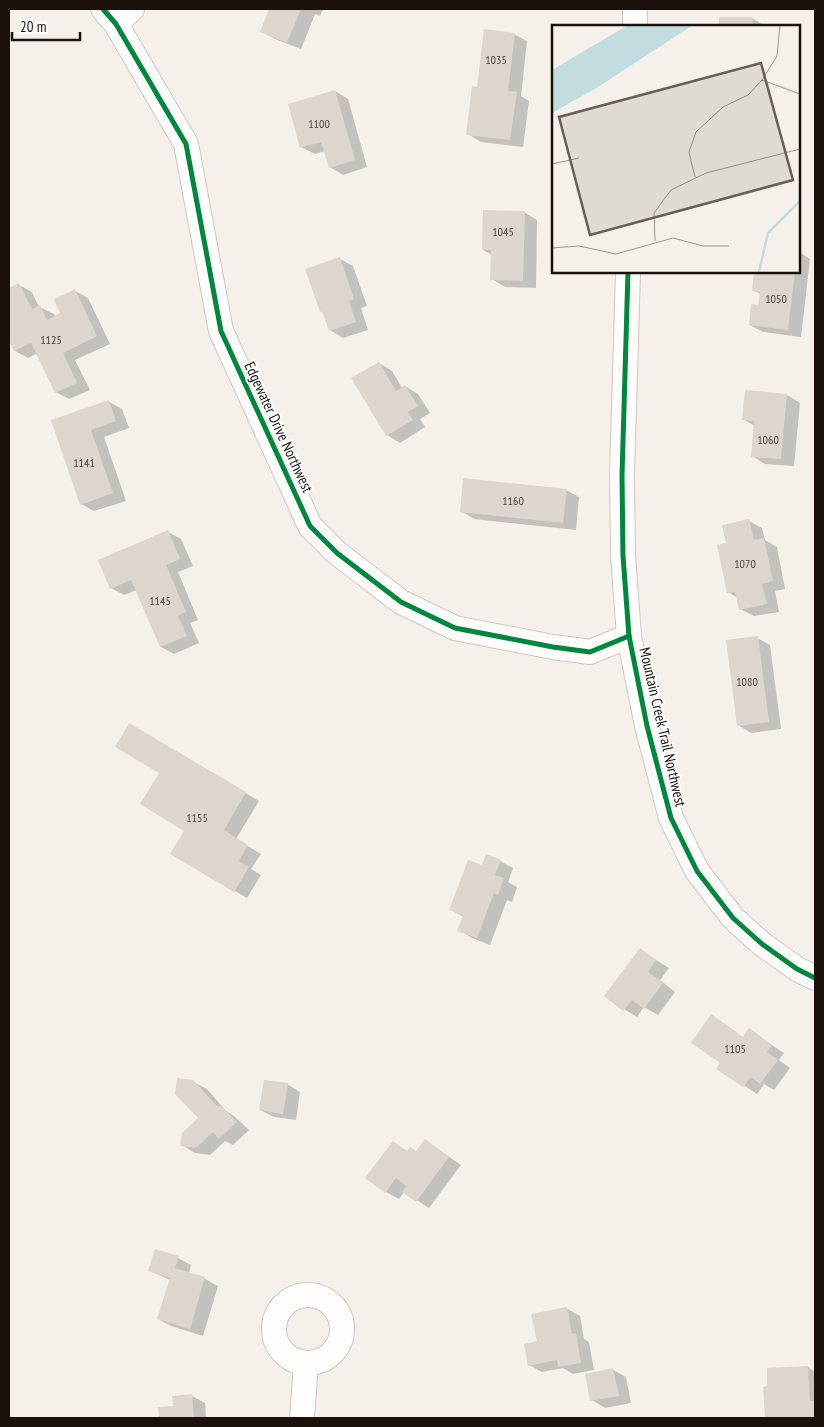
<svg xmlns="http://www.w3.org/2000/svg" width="824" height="1427" viewBox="0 0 824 1427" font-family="'PT Sans Narrow',sans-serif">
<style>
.shadow{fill:#0003}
.building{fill:#dcd6ce}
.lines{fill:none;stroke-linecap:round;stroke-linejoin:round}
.minor-casing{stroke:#cfc7c1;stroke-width:26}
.minor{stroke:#fefdfc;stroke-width:24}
.cycleway-casing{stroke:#fff;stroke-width:8}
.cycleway{stroke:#00873e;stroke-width:5}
.labels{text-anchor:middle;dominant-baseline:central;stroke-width:4;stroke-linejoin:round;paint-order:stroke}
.number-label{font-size:12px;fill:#4d443d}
.street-label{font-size:15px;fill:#1b110a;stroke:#fff}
.inset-river{fill:none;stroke:#c2dce0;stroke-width:2.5}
.inset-road{fill:none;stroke:#9e9791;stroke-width:1}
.view{fill:#685f59;fill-opacity:0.15;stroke:#685f59;stroke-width:2.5}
.inset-edge{fill:none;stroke:#1b110a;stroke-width:2.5}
</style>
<rect width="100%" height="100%" fill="#f6f0eb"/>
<g class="shadow">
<polygon points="271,9 323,9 320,16 315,14 301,49 275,39 262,32"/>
<polygon points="752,18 765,26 721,26 720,19"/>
<polygon points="514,34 527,41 521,96 529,101 523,147 481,142 468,134 478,88"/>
<polygon points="335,91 348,99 367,167 343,175 330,167 325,151 315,154 301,147"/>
<polygon points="524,212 537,220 536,288 505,287 492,279 492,255 483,250"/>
<polygon points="798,251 810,259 801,337 763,332 750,325 759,306 761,294 753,290 756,271 798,271"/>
<polygon points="340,259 353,266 367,306 361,308 368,330 343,338 330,330 324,313 321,311"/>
<polygon points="19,285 32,292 39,307 54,314 55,317 62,314 75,291 88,298 110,344 75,360 90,390 69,399 56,392 38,353 28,358 15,351 9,338 9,290"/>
<polygon points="379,363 392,371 402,388 405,386 418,394 430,413 420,419 425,427 400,443 387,435"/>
<polygon points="787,395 800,403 794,466 765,464 752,456 755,426 743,419"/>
<polygon points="109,402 122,409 129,428 104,437 126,501 94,511 81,504 53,421"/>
<polygon points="566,490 579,497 576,530 474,519 461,511"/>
<polygon points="749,521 762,528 765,540 777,547 785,589 775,591 779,612 754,616 740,609 738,598 728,592"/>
<polygon points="168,532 181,539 193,566 178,572 198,620 190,623 199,643 174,654 161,647 137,590 124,595 111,588"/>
<polygon points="757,638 770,645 781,729 751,733 738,725"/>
<polygon points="129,725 259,801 236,839 261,854 251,869 261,875 247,898 172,854 186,830 160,773"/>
<polygon points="500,861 513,868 508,882 517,887 512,902 507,900 490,945 472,938 459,930 464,917 451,910 483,867"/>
<polygon points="640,950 669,968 660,980 675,992 658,1015 644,1007 637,1017 624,1009"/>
<polygon points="724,1023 744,1038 749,1030 784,1053 779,1060 790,1068 774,1090 764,1084 757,1094 718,1068 722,1063"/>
<polygon points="193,1082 207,1089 226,1111 234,1116 249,1130 233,1145 225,1141 210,1155 195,1153 182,1145 200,1118"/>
<polygon points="287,1084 300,1092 296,1120 274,1117 260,1110"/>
<polygon points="426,1141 461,1165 429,1208 404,1192 399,1199 386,1192 393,1143 408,1151 417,1152"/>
<polygon points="178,1258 191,1265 189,1273 205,1279 218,1286 203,1336 171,1326 158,1319 170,1280 150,1271"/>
<polygon points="566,1308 580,1316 584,1339 589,1342 594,1370 573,1374 563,1368 542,1372 529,1365"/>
<polygon points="808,1367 815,1372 815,1418 766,1418 764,1388"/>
<polygon points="613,1370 626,1377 631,1403 605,1408 592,1400"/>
<polygon points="192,1396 205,1403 206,1418 160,1418 160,1408 174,1407"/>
</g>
<g class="building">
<polygon points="269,9 301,9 287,43 260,32"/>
<polygon points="719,17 752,17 753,26 719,26"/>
<polygon points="484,29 515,33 508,91 517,92 510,140 466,135 472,86 477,87"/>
<polygon points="335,90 355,160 329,168 321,142 300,148 288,104"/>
<polygon points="483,210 525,211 523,281 490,280 491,250 482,250"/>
<polygon points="340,257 354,299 349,301 356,322 329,331 322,311 320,312 305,269"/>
<polygon points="754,271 795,271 788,330 749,325 751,304 758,305 760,292 752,291"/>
<polygon points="19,283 32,309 40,305 47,320 60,313 54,299 75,289 97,336 63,353 77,383 55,393 31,343 14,351 9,341 9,288"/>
<polygon points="379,362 396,391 405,385 418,406 408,412 413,420 386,436 351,378"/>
<polygon points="745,390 787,394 781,459 751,457 754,421 742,420"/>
<polygon points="109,400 116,421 91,430 113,493 80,505 51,420"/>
<polygon points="463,478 567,489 563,523 460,512"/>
<polygon points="749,519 754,540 764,538 773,581 762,584 767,604 739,610 735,592 727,593 717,545 726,543 722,525"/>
<polygon points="168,530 180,559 166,565 186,612 178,616 187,636 160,647 131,580 110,589 98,560"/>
<polygon points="758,636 769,722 737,726 726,640"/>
<polygon points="129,723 246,792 224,830 248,845 239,861 249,867 234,892 170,854 184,831 140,804 159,773 115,747"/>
<polygon points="486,854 501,860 495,875 504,878 498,895 494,893 477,938 457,931 463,915 449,910 468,860 482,865"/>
<polygon points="640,948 656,960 648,972 663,983 644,1009 632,1000 623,1011 604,996"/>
<polygon points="711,1014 743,1037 749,1028 772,1045 767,1052 778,1060 760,1084 751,1077 743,1087 716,1069 720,1063 691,1043"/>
<polygon points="177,1078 193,1080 217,1106 221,1106 237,1122 219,1139 213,1132 196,1148 180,1146 182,1133 198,1118 175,1094"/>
<polygon points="264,1080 288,1083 283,1114 259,1110"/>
<polygon points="425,1139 449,1157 416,1202 402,1192 406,1186 396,1178 385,1193 365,1178 393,1141 407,1151 410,1147 416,1151"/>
<polygon points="155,1249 179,1256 175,1268 205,1277 190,1329 157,1319 170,1278 148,1271"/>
<polygon points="567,1307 572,1334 576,1333 581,1363 558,1367 557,1360 528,1366 524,1344 537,1341 531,1314"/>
<polygon points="808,1366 810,1401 815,1401 815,1418 765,1418 763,1387 767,1386 767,1368"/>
<polygon points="613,1368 619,1396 590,1401 585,1374"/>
<polygon points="192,1394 194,1418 159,1418 158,1407 173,1406 172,1396"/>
</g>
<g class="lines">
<g class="minor-casing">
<g id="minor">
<polyline points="103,9 116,24 186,144 221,331 310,526 337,553 401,602 455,628 553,647 590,652 629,636"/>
<polyline points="116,24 132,9"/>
<polyline points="635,26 635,9"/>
<polyline points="628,271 622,476 623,556 629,636 647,726 671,818 697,871 733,918 762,944 797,969 815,978"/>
<circle cx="308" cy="1329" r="34"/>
<polyline points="302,1418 306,1363"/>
</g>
</g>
<use href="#minor" class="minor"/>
<g class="cycleway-casing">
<g id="cycleway">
<polyline points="103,9 116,24 186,144 221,331 310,526 337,553 401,602 455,628 553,647 590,652 629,636"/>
<polyline points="628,271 622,476 623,556 629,636 647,726 671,818 697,871 733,918 762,944 797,969 815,978"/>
</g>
</g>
<use href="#cycleway" class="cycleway"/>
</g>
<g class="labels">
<g class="number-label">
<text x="496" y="59">1035</text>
<text x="319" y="123">1100</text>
<text x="503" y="231">1045</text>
<text x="776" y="298">1050</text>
<text x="51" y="339">1125</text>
<text x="768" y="439">1060</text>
<text x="84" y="462">1141</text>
<text x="513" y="500">1160</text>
<text x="745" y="563">1070</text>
<text x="160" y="600">1145</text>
<text x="747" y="681">1080</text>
<text x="197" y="817">1155</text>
<text x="735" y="1048">1105</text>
</g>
<g class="street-label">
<text transform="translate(279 427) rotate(65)">Edgewater Drive Northwest</text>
<text transform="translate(663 727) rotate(77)">Mountain Creek Trail Northwest</text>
</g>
</g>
<g transform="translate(552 25)">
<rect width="248" height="248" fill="#f6f0eb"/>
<path d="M76,0h65l-95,62 -46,26v-43z" fill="#c2dce0"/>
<path class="inset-river" d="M207,247l9,-39 32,-32"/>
<path class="inset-road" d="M210,55l38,14M0,139l27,-6M143,152l-6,-25 7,-20 27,-25 25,-12 14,-15 15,-24 3,-31M103,216l-1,-28 17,-23 35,-17 94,-24M0,223l27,-2 37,8 57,-16 30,8h26"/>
<path class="view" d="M209,38l32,117 -203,55 -31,-118z"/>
<rect width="248" height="248" class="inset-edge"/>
</g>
<rect width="824" height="1427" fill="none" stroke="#1b110a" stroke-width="20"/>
<path d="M12 32v8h68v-8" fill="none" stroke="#1b110a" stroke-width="2.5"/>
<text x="20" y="32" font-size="15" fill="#1b110a" stroke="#ffffff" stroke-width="4" paint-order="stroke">20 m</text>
</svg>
